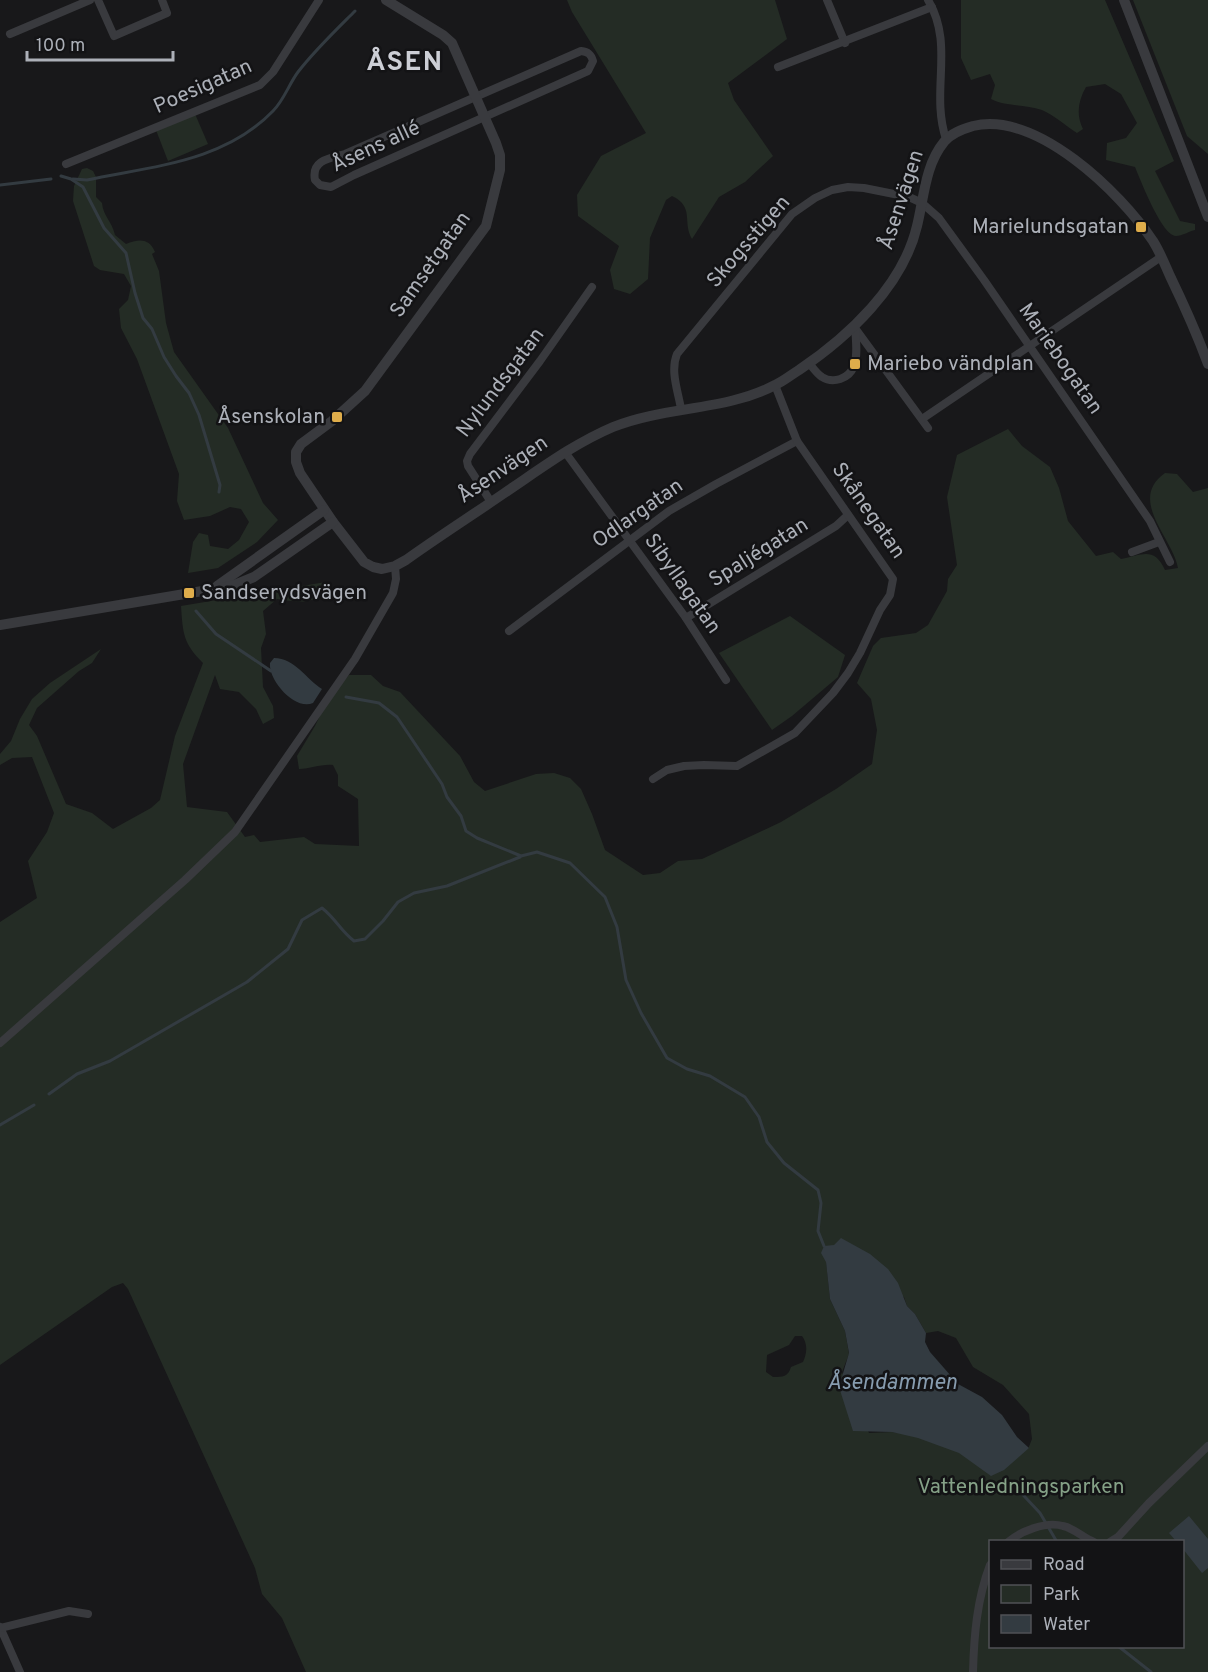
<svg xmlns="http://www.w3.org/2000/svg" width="1208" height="1672" viewBox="0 0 1208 1672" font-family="Overpass,sans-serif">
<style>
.green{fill:#242c25;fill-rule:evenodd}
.water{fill:#333b41}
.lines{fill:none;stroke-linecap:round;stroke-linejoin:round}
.stream{stroke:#333b41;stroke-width:3}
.minor{stroke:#393a3e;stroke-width:8}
.tertiary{stroke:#393a3e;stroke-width:10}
.poi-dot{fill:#dfad4b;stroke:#131315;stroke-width:2}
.labels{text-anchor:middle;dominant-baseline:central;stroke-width:5;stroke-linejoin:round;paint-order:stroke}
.street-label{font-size:21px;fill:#acb0b8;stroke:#131315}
.poi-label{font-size:21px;fill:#acb0b8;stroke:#131315;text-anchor:end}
.park-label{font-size:21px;fill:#85a187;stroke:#131315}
.water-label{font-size:22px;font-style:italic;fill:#879caf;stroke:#131315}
.district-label{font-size:27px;font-weight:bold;letter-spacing:1.5px;fill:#ccced5;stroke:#131315}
</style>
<rect width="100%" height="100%" fill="#18181a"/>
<g class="green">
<path d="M567,0h208l12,39 -59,44 6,17 39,56 -28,26 -26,15 -27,42c-10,-17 3,-32 -20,-43l-6,4 -16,38 -2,41 -18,15 -16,-5 -4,-19 9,-24 -41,-30 -1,-21 24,-39 45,-23 -74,-121z"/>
<path d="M961,0h144l69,161 -19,10 25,50 15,3v6c-5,1 -13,6 -19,6 -14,0 -36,-57 -41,-69l-29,-7 1,-17 19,-5 11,-15 -16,-29 -16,-10 -19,3c-8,14 -10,28 -3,42l-6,4c-11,-7 -23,-18 -35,-23 -17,-6 -35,-3 -51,-11l4,-14 -5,-11 -19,6 -10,-22z"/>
<polygon points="1133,0 1208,0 1208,154 1187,136"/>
<polygon points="195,114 208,144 168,161 156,130"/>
<path d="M87,168l6,3 3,6v20l6,6c1,13 10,18 13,32l11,9c13,-5 23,-6 29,8l-3,2 7,17 7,52 8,29 54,76 35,75 15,17 -21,22 -39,26 -30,5 5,-31 6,-9 9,2 2,11 18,3 11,-9 10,-18 -8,-13 -11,-2 -20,9 -26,4 -7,-19 2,-27 -42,-115 -16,-31 -2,-19 9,-9 3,-14 -7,-12 -24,-4 -6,-4 -21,-65 1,-15 8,-17z"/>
<path d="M1008,429l14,17 28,21 9,21 9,33 28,35 17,-4 8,7c21,-4 33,-13 44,11l13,-2c-5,-30 -51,-68 -13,-95l12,1 16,18 15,-4v1184h-902l-24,-54 -20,-24 -7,-26 -127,-279 -5,-6 -11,4 -112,78v-443l37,-24 -9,-37 19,-29 7,-19 -22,-56 -20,1 -12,7v-11l11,-13 9,-22 12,-20 18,-16 51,-34 -9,14 -13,8 -42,37 -8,17 8,11 29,68 26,9 21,16 38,-21 9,-8 15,-64 28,-73c-20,-20 -20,-29 -22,-57l145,-24 6,7c-18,15 -32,14 -55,10l-14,12 3,23 -5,14 2,39 10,19 1,12 -11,6 -7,-15 -17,-17 -19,-3 -5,-14 -32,89 4,43 40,5 18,25 9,-2 6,7 44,-5 11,7 44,2 -1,-47 -20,-13v-11l-5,-10c-13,-1 -22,4 -34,4l-2,-13 18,-30 15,-31 19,-20h22l12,11 17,6 60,64 14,26 11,9 51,-17 18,-1 16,5 11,11 11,25 13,36 38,25 17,-2 18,-12 24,-2 79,-37 55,-33 36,-25 5,-34 -6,-31 -14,-16 16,-37 8,-8 35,-5 12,-8 19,-34 1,-12 9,-14 -10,-68 10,-42zM826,1261l78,36 3,9 8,8 11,19 12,-2 18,7 17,29 30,18 26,29 3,25 -4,10 -136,-17 -23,1 -27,-61 7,-18 -4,-23 -15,-32zM795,1336h7c6,8 5,17 1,26l-12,5c-3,10 -8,10 -18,10l-7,-5 1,-17 22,-10zM990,1542h192v104h-192z"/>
<polygon points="790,616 845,655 838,677 792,716 772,730 719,653"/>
</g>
<g class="water">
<path d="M274,658c21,0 32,21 48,31l-9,14c-18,8 -45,-23 -43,-40z"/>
<polygon points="841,1238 870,1254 888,1269 898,1283 907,1306 915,1314 926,1333 925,1342 930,1352 958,1384 982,1397 1002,1415 1017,1437 1029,1448 1004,1470 991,1476 959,1453 918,1438 892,1432 853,1431 839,1387 849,1353 845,1331 830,1299 826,1262 821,1253 824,1246 834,1245"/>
<polygon points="1189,1516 1208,1539 1208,1568 1202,1573 1183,1549 1182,1542 1176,1541 1169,1533"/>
</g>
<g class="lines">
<g class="stream">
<polyline points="61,176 71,179 83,187 104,228 126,253 135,293 143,318 152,329 164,357 176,376 189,393 199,415 220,485 219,492"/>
<path d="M73,179l14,1c66,-14 137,-18 186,-69 11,-11 16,-27 25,-39 17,-22 38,-42 57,-61"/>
<polyline points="0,185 51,179"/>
<polyline points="196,611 216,634 271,671"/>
<polyline points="346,697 379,703 397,717 442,784 447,797 461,816 466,831 477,838 521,856 537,852 570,863 605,897 617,927 626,980 641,1013 667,1058 687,1069 710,1076 745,1097 759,1117 767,1142 784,1163 818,1190 821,1203 818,1231 824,1246"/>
<path d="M49,1094l28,-20 33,-13 137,-79 41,-33 14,-29 20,-12c14,11 18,22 32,33l11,-2 18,-18 15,-19 16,-9 33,-7 73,-29"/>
<polyline points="0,1125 34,1105"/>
<polyline points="1011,1482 1040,1513 1057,1542"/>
<polyline points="1118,1646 1151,1672"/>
</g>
<g class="minor">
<polyline points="98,0 114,36 167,13 162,0"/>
<polyline points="827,0 845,43"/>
<path d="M928,0c27,45 2,91 18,139"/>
<polyline points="10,34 90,0"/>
<path d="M581,51c7,1 10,3 12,10l-5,10 -234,104 -23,12 -11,-2 -5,-5c-4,-20 15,-22 30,-26z"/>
<polyline points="778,67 932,7"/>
<polyline points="66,164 260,85 273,72 319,0"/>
<polyline points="855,328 928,428"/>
<path d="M809,363c4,5 8,11 13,14 11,7 27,2 32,-11 4,-11 2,-26 1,-38"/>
<path d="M681,409c-3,-18 -11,-38 -4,-55l115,-140 23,-16 17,-8 16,-3 16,1 45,9 13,6 17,15 45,62 166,241 20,41"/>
<polyline points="922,419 1161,257"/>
<polyline points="565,452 686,618 726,680"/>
<polyline points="491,502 468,466 467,461 470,454 540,361 592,287"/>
<polyline points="1132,552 1159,542"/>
<polyline points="686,618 836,526 848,515"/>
<polyline points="509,631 669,511 716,484 797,441"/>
<polyline points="653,779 667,770 684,766 704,765 737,766 795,733 833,693 848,673 860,653 880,610 890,595 893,579 797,441 775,385"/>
<polyline points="0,1043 185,880 235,832 355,659 393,593 396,579 395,566"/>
<path d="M1008,1542c13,-11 38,-21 55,-16 11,2 20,12 31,16"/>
<polyline points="1110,1542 1118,1537 1149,1503 1208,1446"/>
<polyline points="0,1627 20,1672"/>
<polyline points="0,1628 69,1611 88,1614"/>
<path d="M973,1672c1,-37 4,-73 17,-107"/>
</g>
<g class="tertiary">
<path d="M386,0l57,35 9,8 44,100 4,12v15l-14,56 -121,165 -33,30 -31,23 -5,8v10l4,11 33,49 31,40 9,5 9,2 13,-3 11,-6c32,-23 65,-44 97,-66 36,-24 70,-50 110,-67 52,-21 113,-16 162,-42 9,-4 16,-10 24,-15 49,-33 104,-84 118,-144 7,-28 8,-61 27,-84 7,-9 19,-13 29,-16 64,-15 147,66 180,115 7,11 12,24 17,35 14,29 27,58 38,88"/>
<polyline points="1124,0 1208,217"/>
<polyline points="217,586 324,510"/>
<polyline points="0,625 232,586 254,577 333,522"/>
</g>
</g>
<g class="poi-dot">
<rect x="1135" y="221" width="12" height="12" rx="3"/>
<rect x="849" y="358" width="12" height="12" rx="3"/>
<rect x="331" y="411" width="12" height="12" rx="3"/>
<rect x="183" y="587" width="12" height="12" rx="3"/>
</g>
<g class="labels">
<g class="street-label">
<text transform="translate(203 87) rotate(-24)">Poesigatan</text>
<text transform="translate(376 147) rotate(-25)">Åsens allé</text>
<text transform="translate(902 200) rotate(-72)">Åsenvägen</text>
<text transform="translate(749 242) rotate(-49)">Skogsstigen</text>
<text transform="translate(431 265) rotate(-55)">Samsetgatan</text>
<text transform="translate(1060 359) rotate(55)">Mariebogatan</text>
<text transform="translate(501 383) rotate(-53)">Nylundsgatan</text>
<text transform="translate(503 470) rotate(-34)">Åsenvägen</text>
<text transform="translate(868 511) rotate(55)">Skånegatan</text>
<text transform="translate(638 514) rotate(-35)">Odlargatan</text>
<text transform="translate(759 553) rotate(-32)">Spaljégatan</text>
<text transform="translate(682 584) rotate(55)">Sibyllagatan</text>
</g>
<g class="poi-label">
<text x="1129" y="227">Marielundsgatan</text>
<text x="867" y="364" text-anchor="start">Mariebo vändplan</text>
<text x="325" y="417">Åsenskolan</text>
<text x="201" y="593" text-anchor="start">Sandserydsvägen</text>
</g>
<g class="park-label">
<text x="1021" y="1487">Vattenledningsparken</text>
</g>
<g class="water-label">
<text x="892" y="1383">Åsendammen</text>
</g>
<g class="district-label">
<text x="405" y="63">ÅSEN</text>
</g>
</g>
<rect x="989" y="1540" width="195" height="108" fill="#131315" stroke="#505256" stroke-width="1.5"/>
<rect x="1001" y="1560" width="30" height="9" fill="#393a3e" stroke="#505256" stroke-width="1.5"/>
<text x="1043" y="1570" font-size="18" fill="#acb0b8">Road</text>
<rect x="1001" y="1585" width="30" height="18" fill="#242c25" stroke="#505256" stroke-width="1.5"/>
<text x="1043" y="1600" font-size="18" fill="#acb0b8">Park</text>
<rect x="1001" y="1615" width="30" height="18" fill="#333b41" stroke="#505256" stroke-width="1.5"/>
<text x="1043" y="1630" font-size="18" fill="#acb0b8">Water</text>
<path d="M27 51v9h146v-9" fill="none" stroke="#acb0b8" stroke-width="3"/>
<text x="36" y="51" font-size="18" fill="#acb0b8" stroke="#131315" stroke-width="4.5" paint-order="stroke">100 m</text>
</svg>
